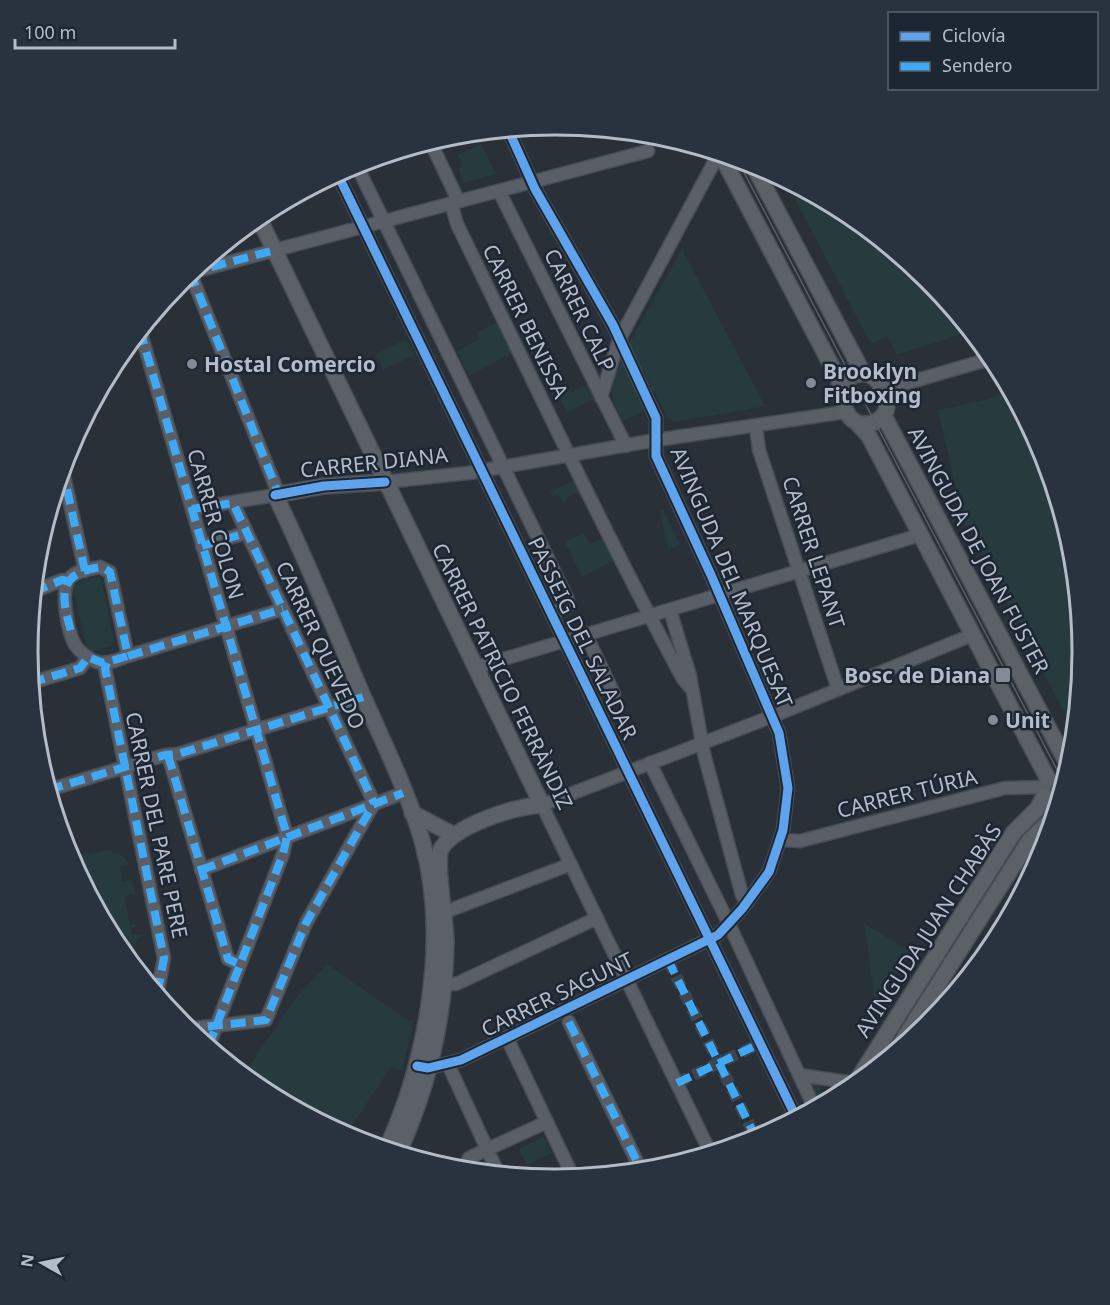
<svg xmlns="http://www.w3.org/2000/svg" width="1110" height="1305" viewBox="0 0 1110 1305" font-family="'Noto Sans',sans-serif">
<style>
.green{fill:#273a3e}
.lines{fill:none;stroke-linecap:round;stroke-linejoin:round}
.minor-tunnel{stroke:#3f454e;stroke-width:12;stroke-dasharray:12 6;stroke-linecap:butt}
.minor-casing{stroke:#484c53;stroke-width:15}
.major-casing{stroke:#484c55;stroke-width:18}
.minor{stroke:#5a5e66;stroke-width:12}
.major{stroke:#5c6168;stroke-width:15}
.tram{stroke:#595d64;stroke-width:1.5}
.quiet{stroke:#3fa9f5;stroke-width:8;stroke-dasharray:15 8;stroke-linecap:butt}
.cycleway-casing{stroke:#1d2633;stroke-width:13}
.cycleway{stroke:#60a3ed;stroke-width:9}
.poi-dot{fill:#848b96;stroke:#1d2633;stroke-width:2}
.labels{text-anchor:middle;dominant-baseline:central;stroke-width:5;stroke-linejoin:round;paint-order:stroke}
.street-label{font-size:21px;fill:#b4bcc9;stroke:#1d2633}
.poi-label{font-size:21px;font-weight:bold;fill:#b4bcc9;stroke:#1d2633;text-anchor:start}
.rim{fill:none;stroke:#b4bcc9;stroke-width:3}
</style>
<rect width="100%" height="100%" fill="#2a3038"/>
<g class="green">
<polygon points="481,144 496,174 463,183 459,168 462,166 458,155"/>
<polygon points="785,180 849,214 929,279 971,331 897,355 887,336 871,344"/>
<polygon points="682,249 765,406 676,422 668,418 629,344"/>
<polygon points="499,321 514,352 469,376 457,351 479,339 477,332"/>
<polygon points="406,339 415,355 383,370 376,354"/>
<path d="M623,360l23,51 -24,10c-13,-28 -14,-34 1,-61z"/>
<polygon points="587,385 594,399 567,412 557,393 568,387 571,393"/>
<polygon points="1011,391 1043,451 1073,550 1083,653 1075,733 963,519 938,410 986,400"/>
<polygon points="576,479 581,491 567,498 564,503 558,494 552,496 550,492"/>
<polygon points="663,509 680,545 668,550 660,511"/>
<polygon points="584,533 590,544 604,537 615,560 582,577 565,542"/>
<polygon points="97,577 102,581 114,641 111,646 91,652 87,649 73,587 77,582"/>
<polygon points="1017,838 1021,841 913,1016 907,1013"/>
<polygon points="111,850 112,854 118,853 126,858 128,865 120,867 122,882 132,880 135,894 124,896 130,925 136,924 136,927 131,928 132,935 143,934 143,937 138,939 134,948 120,951 78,874 77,856"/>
<polygon points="864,923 911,952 876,1006"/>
<polygon points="327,964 409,1021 414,1020 402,1071 391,1067 345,1136 261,1091 243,1076 294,1000"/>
<polygon points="812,1083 819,1083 821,1091 835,1099 818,1108 809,1084"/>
<polygon points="544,1137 552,1153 527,1165 519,1149"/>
</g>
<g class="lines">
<g class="minor-tunnel">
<polyline points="668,960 757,1140"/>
<polyline points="677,1083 759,1044"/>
</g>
<g class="minor-casing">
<g id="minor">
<polyline points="430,141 458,200"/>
<polyline points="356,164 568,600 567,607 551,613"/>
<polyline points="337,173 797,1119"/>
<polyline points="499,191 626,446"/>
<path d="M451,203l6,21c74,152 146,306 226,455l7,8"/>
<polyline points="190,272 279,495"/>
<polyline points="189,273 648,151"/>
<polyline points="140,330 287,836 283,854 208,1047"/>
<polyline points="883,390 993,358"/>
<polyline points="601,397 619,340 719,153"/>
<polyline points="756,427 759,450 838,689"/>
<polyline points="62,467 85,571"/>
<polyline points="385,482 468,473 656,440 845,412"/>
<polyline points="233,503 374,803"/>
<polyline points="192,509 275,495"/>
<polyline points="202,546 246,533"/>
<path d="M100,567l10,5 18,84c-9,3 -21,9 -31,6 -8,-3 -17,-10 -22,-17 -7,-13 -16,-56 -5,-67 7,-8 21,-9 30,-11z"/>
<polyline points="33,592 62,580 67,581"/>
<polyline points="670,610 690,676 704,754 742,895 747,903"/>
<polyline points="586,635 614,694"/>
<polyline points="128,656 283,609"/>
<polyline points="107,663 105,668 164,958 157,996"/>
<polyline points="477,667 920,535"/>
<polyline points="30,683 80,668 88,657"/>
<polyline points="168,755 228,959 239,964"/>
<polyline points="650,763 729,924 815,1109"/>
<polyline points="48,790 165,755 178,754 363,697"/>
<polyline points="781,840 800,841 1005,788 1045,787"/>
<polyline points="201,870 403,793"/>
<polyline points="445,912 571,864"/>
<polyline points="444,983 456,984 597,918"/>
<polyline points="569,1022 642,1172"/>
<polyline points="185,1029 266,1020 306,923 374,803"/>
<polyline points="507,1038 574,1179"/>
<polyline points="448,1064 499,1175"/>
<polyline points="421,1067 428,1068 461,1060 718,935 742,909 769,872 783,830 788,788 779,733 711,575 656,456 656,418 613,325 535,189 508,129"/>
<polyline points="799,1075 855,1083"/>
<polyline points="711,1154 542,805 773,716 972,635"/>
<polyline points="463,1171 469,1158 477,1154 547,1122"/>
</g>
</g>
<g class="major-casing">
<g id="major">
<path d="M720,153l119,227c2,19 6,50 33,43 7,-2 11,-6 14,-12 3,-14 -4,-29 -16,-36 -15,-5 -25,3 -30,18"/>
<polyline points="752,163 863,373"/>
<path d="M258,216l284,589c-27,1 -90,21 -102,46 -4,21 6,67 6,92 -1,73 -18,145 -48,211"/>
<polyline points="884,416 1069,767"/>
<polyline points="857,423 869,436 1048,779"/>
<path d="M385,482l-61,4 -49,9c31,63 57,128 84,192 21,49 50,106 64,157 26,96 4,217 -37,306"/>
<polyline points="412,813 452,834"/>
<polyline points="894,1054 1029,841 1054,817"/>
<polyline points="851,1090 1014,832 1038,808 1044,796"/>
</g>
</g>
<use href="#minor" class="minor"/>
<use href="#major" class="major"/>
<polyline class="tram" points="737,159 1064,783"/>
<g class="quiet">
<polyline points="190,272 279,495"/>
<polyline points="189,273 275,250"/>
<polyline points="140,330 287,836 283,854 208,1047"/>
<polyline points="62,467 85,571"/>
<polyline points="192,509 233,503 374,803"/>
<polyline points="202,546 246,533"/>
<polyline points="33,592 62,580 67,581"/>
<polyline points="128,656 283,609"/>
<polyline points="107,663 105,668 164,958 157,996"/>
<path d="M30,683l50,-15 8,-11 15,6 25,-7 -18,-84 -8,-5c-48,6 -40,31 -30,68"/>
<polyline points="168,755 228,959 239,964"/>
<polyline points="48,790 165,755 178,754 363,697"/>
<polyline points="201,870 403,793"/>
<polyline points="668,960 757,1140"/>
<polyline points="569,1022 642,1172"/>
<polyline points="185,1029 266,1020 306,923 374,803"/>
<polyline points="677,1083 759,1044"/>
</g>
<g class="cycleway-casing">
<g id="cycleway">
<polyline points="337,173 797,1119"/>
<polyline points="275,495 324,486 385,482"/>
<polyline points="417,1066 428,1068 461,1060 718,935 742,909 769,872 783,830 788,788 779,733 711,575 656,456 656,418 613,325 535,189 508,129"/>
</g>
</g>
<use href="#cycleway" class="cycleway"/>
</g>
<g class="poi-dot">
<circle cx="192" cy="364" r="6"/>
<circle cx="811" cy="383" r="6"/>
<rect x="995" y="667" width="16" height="16" rx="3"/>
<circle cx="993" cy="720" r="6"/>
</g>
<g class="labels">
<g class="street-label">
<text transform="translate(580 310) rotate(64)">CARRER CALP</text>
<text transform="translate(526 321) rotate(64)">CARRER BENISSA</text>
<text transform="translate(374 462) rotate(-6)">CARRER DIANA</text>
<text transform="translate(216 524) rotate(74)">CARRER COLON</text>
<text transform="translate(979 550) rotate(62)">AVINGUDA DE JOAN FUSTER</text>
<text transform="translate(814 552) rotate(72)">CARRER LEPANT</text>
<text transform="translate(732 577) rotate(67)">AVINGUDA DEL MARQUESAT</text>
<text transform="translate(583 638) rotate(64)">PASSEIG DEL SALADAR</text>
<text transform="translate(321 645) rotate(65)">CARRER QUEVEDO</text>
<text transform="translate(503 676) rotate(64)">CARRER PATRICIO FERRÀNDIZ</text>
<text transform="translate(907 793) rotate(-14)">CARRER TÚRIA</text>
<text transform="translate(157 825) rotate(78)">CARRER DEL PARE PERE</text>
<text transform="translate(928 930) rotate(-57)">AVINGUDA JUAN CHABÀS</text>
<text transform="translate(557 994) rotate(-26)">CARRER SAGUNT</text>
</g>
<g class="poi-label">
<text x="204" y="364">Hostal Comercio</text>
<text x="823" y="371">Brooklyn<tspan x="823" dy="24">Fitboxing</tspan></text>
<text x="990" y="675" text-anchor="end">Bosc de Diana</text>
<text x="1005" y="720">Unit</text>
</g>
</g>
<path d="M0 0H1110V1305H0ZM38 652a517 517 0 1 1 1034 0a517 517 0 1 1-1034 0Z" fill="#29323f" fill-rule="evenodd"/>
<path class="rim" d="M38 652a517 517 0 1 1 1034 0a517 517 0 1 1-1034 0Z"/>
<rect x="888" y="12" width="210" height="78" fill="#1d2633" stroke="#59626f" stroke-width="1.5"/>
<rect x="900" y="32" width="30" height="9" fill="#60a3ed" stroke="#59626f" stroke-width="1.5"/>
<text x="942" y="42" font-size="18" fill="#b4bcc9">Ciclovía</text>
<rect x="900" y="62" width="30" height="9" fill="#3fa9f5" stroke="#59626f" stroke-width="1.5"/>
<text x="942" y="72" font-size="18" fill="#b4bcc9">Sendero</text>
<g transform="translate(42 1263) rotate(279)" stroke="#1d2633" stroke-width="4.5" paint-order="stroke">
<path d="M0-4.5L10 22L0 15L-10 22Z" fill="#b4bcc9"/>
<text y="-9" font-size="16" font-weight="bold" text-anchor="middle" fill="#b4bcc9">N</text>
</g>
<path d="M15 39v9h160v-9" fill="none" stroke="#b4bcc9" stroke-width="3"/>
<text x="24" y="39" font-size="18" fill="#b4bcc9" stroke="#1d2633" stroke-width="4.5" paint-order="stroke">100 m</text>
</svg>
